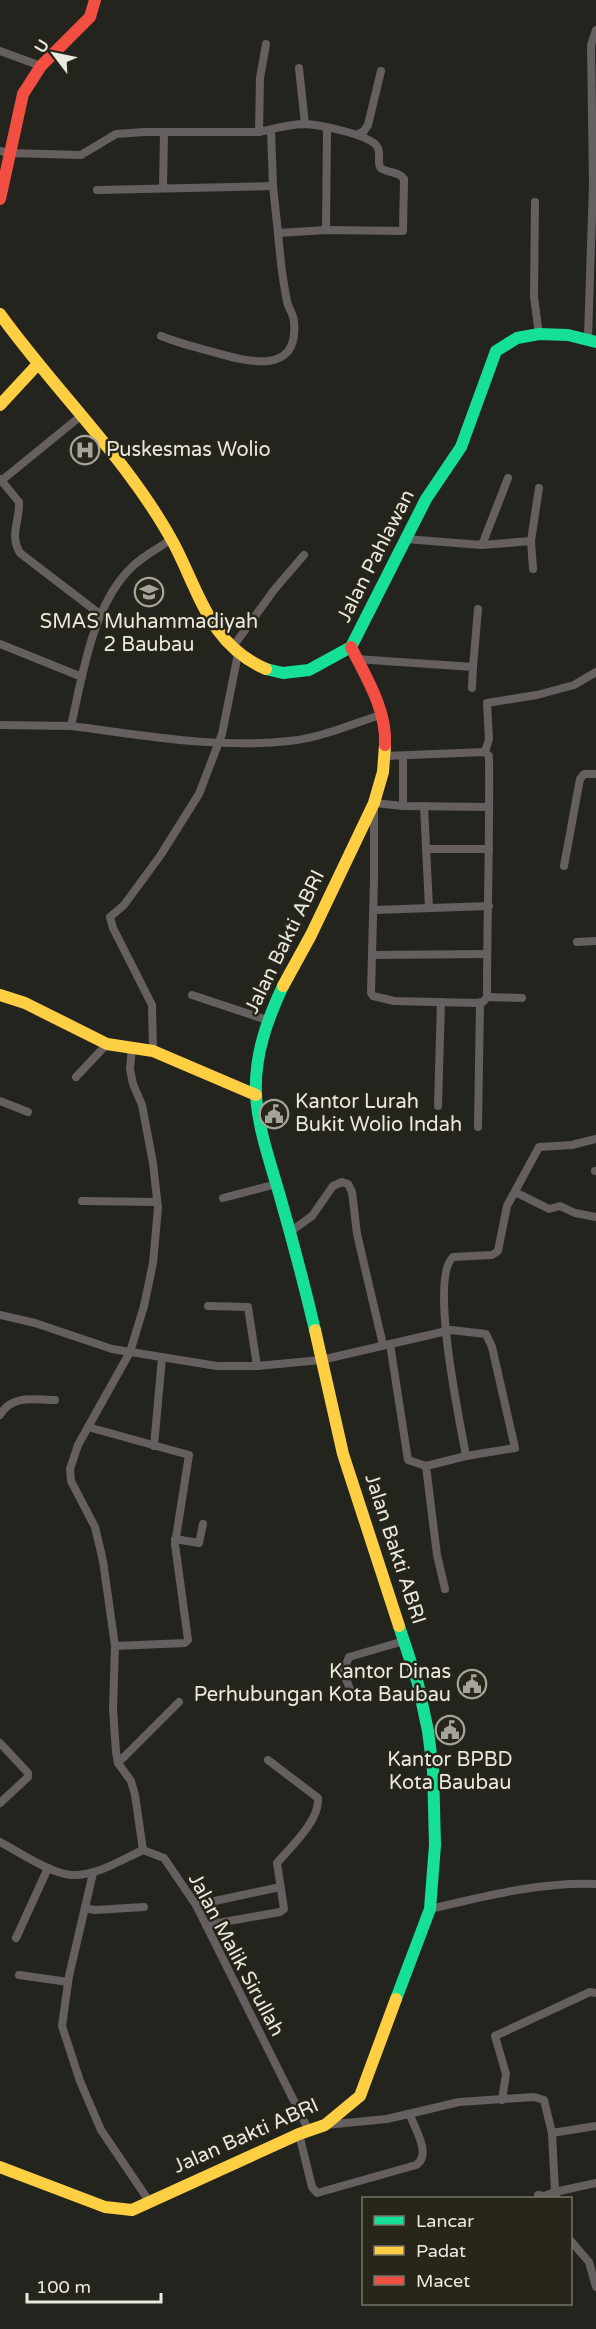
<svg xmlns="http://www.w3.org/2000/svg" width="596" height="2329" viewBox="0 0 596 2329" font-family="'Varela Round',sans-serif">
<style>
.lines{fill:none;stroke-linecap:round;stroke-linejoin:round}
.street{stroke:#65605f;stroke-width:8}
.fast{stroke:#16e098;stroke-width:12}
.slow{stroke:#ffcf43;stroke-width:12}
.jam{stroke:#f24e42;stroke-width:12}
.labels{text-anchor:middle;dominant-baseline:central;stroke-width:5;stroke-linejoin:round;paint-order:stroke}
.poi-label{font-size:20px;fill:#eae9e0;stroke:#28261a;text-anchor:start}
.street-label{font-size:20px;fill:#eae9e0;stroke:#28261a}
</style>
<rect width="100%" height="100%" fill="#24241e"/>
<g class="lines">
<g class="street">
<polyline points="0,51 41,66"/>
<polyline points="299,68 305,124"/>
<path d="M259,132c14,-3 31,-8 46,-8 16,1 61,10 71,21 6,6 1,16 4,22 4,6 18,3 24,12l-1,52 -77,-1 -48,3 -5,-47 -2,-56"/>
<polyline points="358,134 364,131 368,125 381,71"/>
<polyline points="0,151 10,153 81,155 116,134 144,132 259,132 260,78 266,44"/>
<polyline points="163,187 164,132"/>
<polyline points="97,190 273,186"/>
<polyline points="535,202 534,297 539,334"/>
<polyline points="326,230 327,129"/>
<path d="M161,336c17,7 34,11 52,16 32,9 86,25 81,-30 0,-8 -6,-14 -7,-21 -5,-23 -7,-45 -9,-68"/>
<polyline points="588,338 593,184 591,45 596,30"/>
<path d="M0,479l19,23c1,19 -10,33 1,51l81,62"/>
<polyline points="1,481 82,415"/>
<path d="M172,539c-15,10 -33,19 -45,33 -35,38 -45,105 -56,154 72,9 145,23 218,15 32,-3 62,-17 92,-26"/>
<polyline points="405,539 482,545 508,478"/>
<polyline points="482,545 531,541"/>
<polyline points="533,569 531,541 539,488"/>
<polyline points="0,644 82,677"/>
<polyline points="232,648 274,590 304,555"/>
<polyline points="356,659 473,667 478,609"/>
<polyline points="472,688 473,667"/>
<polyline points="0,725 71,726"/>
<polyline points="485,752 489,739 487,703 537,695 574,685 596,672"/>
<path d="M385,756l100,-4 4,4c1,80 -2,160 -2,241l-4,5 -7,1 -82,-2 -21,-5 -2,-3 3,-114v-76l29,3 86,1"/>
<polyline points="403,756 403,806"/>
<polyline points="424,806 429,908"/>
<polyline points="427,849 489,849"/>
<polyline points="564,866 580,779 584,774 596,774"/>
<polyline points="374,910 489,906"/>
<polyline points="577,942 596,941"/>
<polyline points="373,955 487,954"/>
<polyline points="192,995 267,1020"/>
<polyline points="487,997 522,998"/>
<polyline points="132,1047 130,1069 133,1084 142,1105 153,1163 158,1208 153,1263 144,1306 130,1352 78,1445 70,1469 71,1481 95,1527 103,1561 115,1646 113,1709 116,1752 118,1763 131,1781 135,1795 143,1850"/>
<polyline points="153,1051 152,1005 113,928 110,917 124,905 160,856 199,794 222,734 238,654"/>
<polyline points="76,1077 107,1044"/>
<polyline points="0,1101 28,1112"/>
<polyline points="438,1106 441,1002"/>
<polyline points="478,1127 480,1003"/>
<polyline points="595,1171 596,1171"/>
<polyline points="515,1192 549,1209 560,1206 575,1213 596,1217"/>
<polyline points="223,1198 277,1184"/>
<polyline points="82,1201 157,1202"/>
<polyline points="290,1232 312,1216 333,1186 342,1182 348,1184 352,1192 357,1234 383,1345"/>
<polyline points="208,1306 248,1307 257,1366"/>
<polyline points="0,1315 35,1323 112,1349 217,1366 257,1366 321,1360 451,1330 486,1334 492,1347 515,1448 466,1456 426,1466 408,1460 390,1344"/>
<path d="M0,1415c12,-21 34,-15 55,-15"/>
<polyline points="88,1427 189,1455 175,1544 188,1640 185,1643 115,1646"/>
<polyline points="154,1446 162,1358"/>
<path d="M466,1456c-6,-34 -37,-178 -13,-199l39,-2 6,-4 9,-45 32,-59 33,-2 24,-6"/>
<polyline points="426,1466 437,1555 445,1589"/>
<polyline points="175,1539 199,1543 203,1524"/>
<polyline points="350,1689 343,1672 349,1657 404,1641"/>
<polyline points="0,1743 28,1773 28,1777 0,1803"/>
<polyline points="118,1763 179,1702"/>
<path d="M0,1842c19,10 51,32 72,33 25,1 49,-15 71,-25l21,8 32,47 113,226"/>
<polyline points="93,1873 69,1976 62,2026 80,2081 101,2130 149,2201"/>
<polyline points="196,1905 280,1887"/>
<polyline points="85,1908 95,1910 144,1907"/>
<path d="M430,1909c56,-13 108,-27 166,-25"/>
<path d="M206,1925l74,-13 4,-3 -7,-46c14,-16 43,-43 41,-65l-50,-38"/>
<polyline points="16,1938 48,1868"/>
<polyline points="19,1975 68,1982"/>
<polyline points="502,2100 506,2074 495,2036 590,1992 596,1993"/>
<polyline points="325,2125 387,2119 459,2102 534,2097 544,2100 552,2133 596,2126"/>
<polyline points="552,2133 555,2192 596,2183"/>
<path d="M299,2134l13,53 5,6 99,-28c16,-10 -1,-36 -6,-50"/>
<polyline points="538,2195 544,2196 555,2192 556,2198"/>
<polyline points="570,2240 589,2262 596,2287"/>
</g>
<g class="fast">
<polyline points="266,669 283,673 309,670 351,647 426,499 461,447 496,351 517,338 539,334 568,335 596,342"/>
<path d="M283,986c-16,34 -29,70 -27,109 2,33 14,67 23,98 13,45 25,91 36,137"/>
<polyline points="396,1999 430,1909 435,1845 433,1770 428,1731 418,1684 399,1626"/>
</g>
<g class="slow">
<path d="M0,314c56,78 128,145 174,230 26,50 36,101 92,125"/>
<polyline points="0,405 38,364"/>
<polyline points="283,986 311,935 374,803 383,772 385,745"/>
<polyline points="0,995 25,1003 107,1044 153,1051 256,1095"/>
<polyline points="315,1330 343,1454 399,1626"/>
<polyline points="0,2167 105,2207 132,2210 299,2134 325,2125 360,2096 396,1999"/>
</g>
<g class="jam">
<polyline points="0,199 23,94 41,66 90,17 95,0"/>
<path d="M351,647c15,30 36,63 34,98"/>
</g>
</g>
<defs>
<g id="hospital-ring" transform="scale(1.5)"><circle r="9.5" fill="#28261a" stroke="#a5a49c" stroke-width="1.5"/><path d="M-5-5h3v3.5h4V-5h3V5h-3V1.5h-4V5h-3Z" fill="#a5a49c"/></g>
<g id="school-ring" transform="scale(1.5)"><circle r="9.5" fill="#28261a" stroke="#a5a49c" stroke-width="1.5"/><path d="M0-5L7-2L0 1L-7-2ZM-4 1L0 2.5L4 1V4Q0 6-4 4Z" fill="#a5a49c"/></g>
<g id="civic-ring" transform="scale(1.5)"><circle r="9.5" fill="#28261a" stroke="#a5a49c" stroke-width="1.5"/><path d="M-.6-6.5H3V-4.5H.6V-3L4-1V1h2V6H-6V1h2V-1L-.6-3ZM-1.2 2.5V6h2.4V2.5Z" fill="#a5a49c"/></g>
</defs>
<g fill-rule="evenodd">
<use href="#hospital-ring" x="85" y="450"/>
<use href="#school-ring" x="149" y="592"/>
<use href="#civic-ring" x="274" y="1114"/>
<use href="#civic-ring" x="472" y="1684"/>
<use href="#civic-ring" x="450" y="1730"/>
</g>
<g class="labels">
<g class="poi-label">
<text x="106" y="450">Puskesmas Wolio</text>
<text x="149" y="622" text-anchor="middle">SMAS Muhammadiyah<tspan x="149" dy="23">2 Baubau</tspan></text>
<text x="295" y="1102">Kantor Lurah<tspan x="295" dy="23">Bukit Wolio Indah</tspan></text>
<text x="451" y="1672" text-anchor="end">Kantor Dinas<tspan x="451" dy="23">Perhubungan Kota Baubau</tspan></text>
<text x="450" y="1760" text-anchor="middle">Kantor BPBD<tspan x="450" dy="23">Kota Baubau</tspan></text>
</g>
<g class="street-label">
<text transform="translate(376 556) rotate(-63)">Jalan Pahlawan</text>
<text transform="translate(285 942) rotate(-64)">Jalan Bakti ABRI</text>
<text transform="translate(395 1549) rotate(72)">Jalan Bakti ABRI</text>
<text transform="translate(236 1955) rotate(62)">Jalan Malik Sirullah</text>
<text transform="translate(246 2136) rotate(-24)">Jalan Bakti ABRI</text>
</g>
</g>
<rect x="362" y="2197" width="210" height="108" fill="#28261a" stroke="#767469" stroke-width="1.5"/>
<rect x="374" y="2216" width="30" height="9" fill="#16e098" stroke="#767469" stroke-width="1.5"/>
<text x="416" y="2227" font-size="18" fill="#eae9e0">Lancar</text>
<rect x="374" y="2246" width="30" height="9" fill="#ffcf43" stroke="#767469" stroke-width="1.5"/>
<text x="416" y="2257" font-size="18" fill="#eae9e0">Padat</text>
<rect x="374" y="2276" width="30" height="9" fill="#f24e42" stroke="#767469" stroke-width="1.5"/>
<text x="416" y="2287" font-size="18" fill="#eae9e0">Macet</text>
<g transform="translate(54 54) rotate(302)" stroke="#28261a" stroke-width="4.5" paint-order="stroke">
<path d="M0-4.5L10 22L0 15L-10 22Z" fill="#eae9e0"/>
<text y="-9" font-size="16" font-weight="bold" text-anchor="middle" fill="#eae9e0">U</text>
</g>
<path d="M27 2293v9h134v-9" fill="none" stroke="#eae9e0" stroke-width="3"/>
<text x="36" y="2293" font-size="18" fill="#eae9e0" stroke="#28261a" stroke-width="4.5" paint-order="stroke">100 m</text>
</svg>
